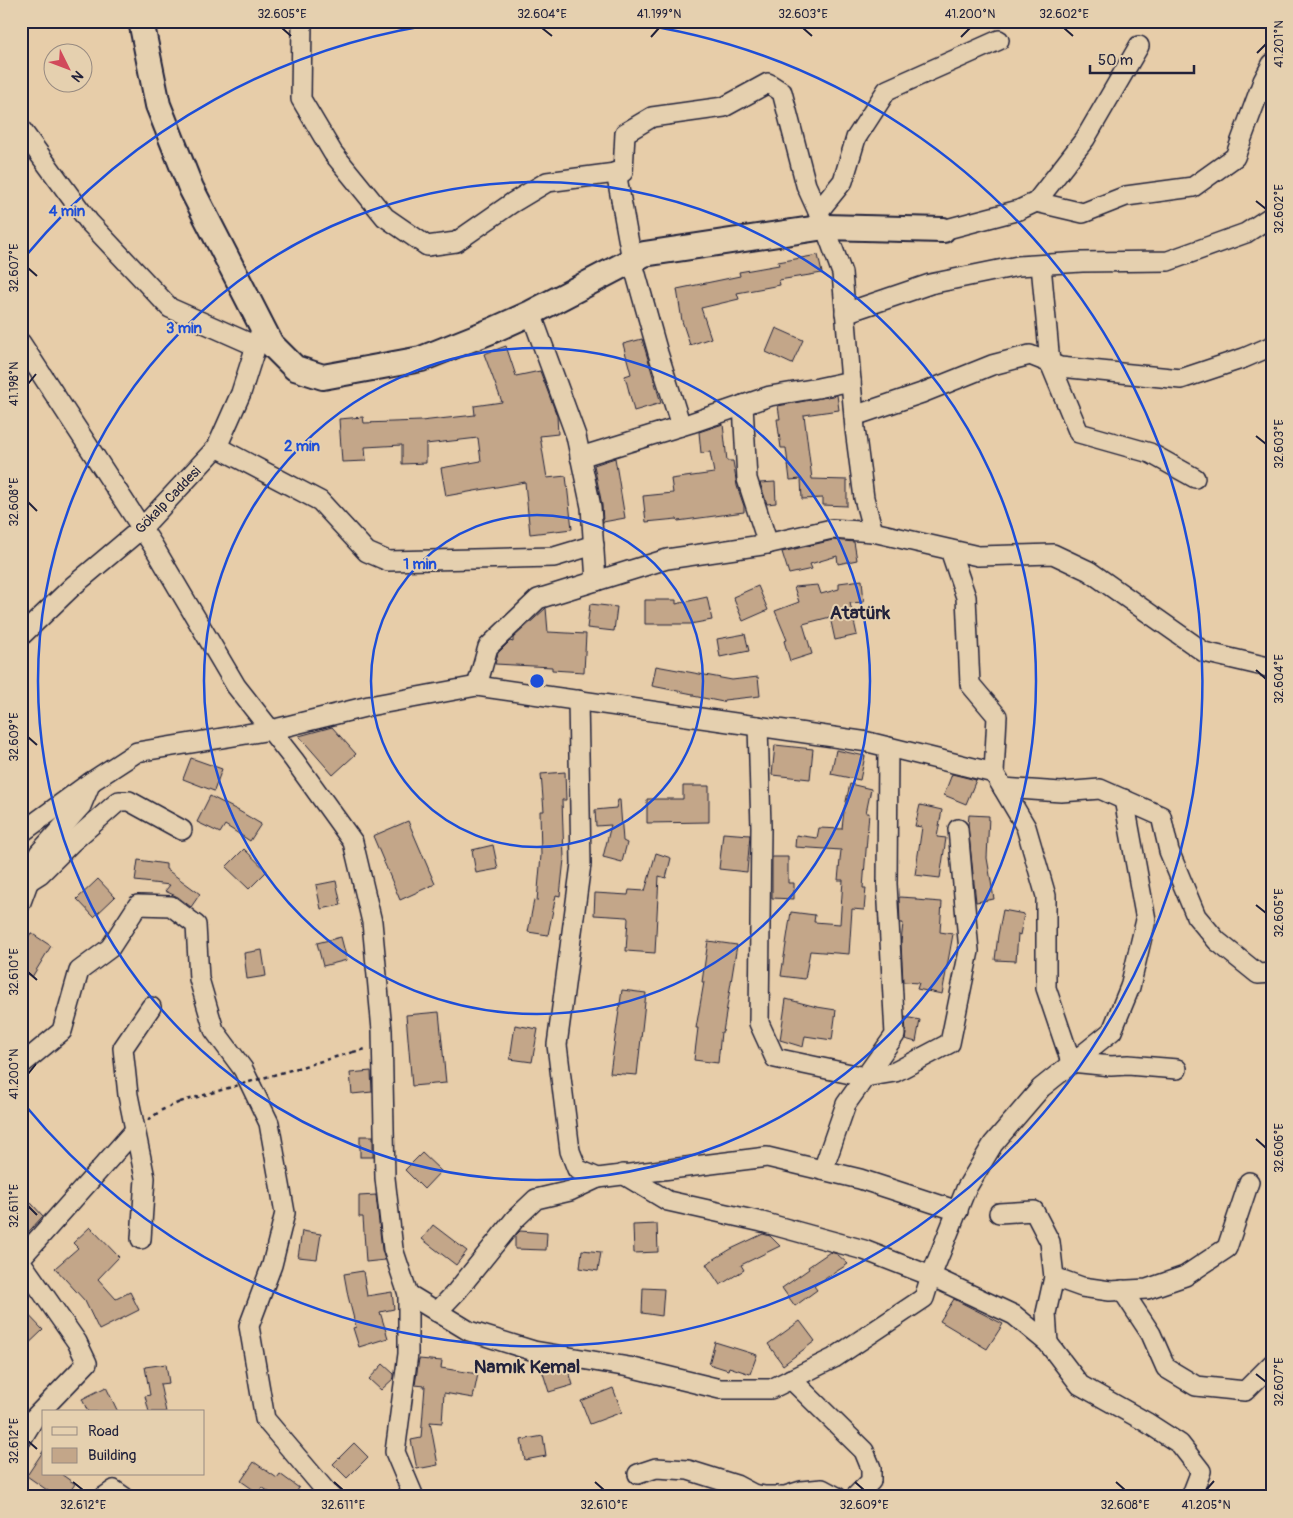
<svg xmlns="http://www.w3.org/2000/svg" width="1293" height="1518" viewBox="0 0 1293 1518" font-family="Pangolin,sans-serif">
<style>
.building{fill:#c3a689;stroke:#22223b}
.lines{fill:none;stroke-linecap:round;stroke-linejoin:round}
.minor-casing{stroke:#22223b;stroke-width:22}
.major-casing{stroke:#22223b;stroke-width:28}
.path{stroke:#22223b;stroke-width:2.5;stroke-dasharray:4 4;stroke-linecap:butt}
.minor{stroke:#e5d0af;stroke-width:19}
.major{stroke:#e5d0af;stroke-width:24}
.path-bridge{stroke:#22223b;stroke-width:2.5;stroke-dasharray:4 4;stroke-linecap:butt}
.ticks{fill:none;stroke:#22223b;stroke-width:2}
.ring{fill:none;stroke:#1d4ed8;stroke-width:2.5}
.labels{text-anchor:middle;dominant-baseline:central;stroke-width:4;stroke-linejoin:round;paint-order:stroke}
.street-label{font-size:14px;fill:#22223b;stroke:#e5d0af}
.district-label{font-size:19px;font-weight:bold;fill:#22223b;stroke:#e5d0af}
.centre{fill:#1d4ed8;stroke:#e5d0af;stroke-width:2.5}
.ring-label{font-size:15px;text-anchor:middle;font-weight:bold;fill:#1d4ed8;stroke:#e5d0af;stroke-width:4;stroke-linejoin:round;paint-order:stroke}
.neatline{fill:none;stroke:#22223b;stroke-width:2}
.ticks-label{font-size:12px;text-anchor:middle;fill:#22223b}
</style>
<rect width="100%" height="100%" fill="#e7cda9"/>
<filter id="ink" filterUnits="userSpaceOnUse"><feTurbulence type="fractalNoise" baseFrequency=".02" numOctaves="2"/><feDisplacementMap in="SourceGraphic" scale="10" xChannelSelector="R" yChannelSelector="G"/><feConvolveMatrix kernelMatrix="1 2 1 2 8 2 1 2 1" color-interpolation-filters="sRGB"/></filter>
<g filter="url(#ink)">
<g class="building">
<polygon points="818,255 822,273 779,280 780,285 737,293 739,299 701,308 711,338 690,345 682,321 677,289 740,276 739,272 779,265 778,262"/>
<polygon points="776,328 803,340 792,364 766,352"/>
<polygon points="642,339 661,403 634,411 625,376 631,374 623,344"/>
<polygon points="506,346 516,376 540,371 557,416 558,434 540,436 547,478 566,476 572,529 530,534 525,482 446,496 441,468 481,461 478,438 426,444 426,463 402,464 402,445 365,447 366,461 342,462 339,419 363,417 364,423 421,421 475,415 474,406 502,402 484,354"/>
<polygon points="837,395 839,410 804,415 812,479 847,480 847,506 823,505 823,498 802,499 801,479 790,480 786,448 781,448 777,419 780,419 778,406"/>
<polygon points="723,424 727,461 733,461 737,486 744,506 744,512 678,521 677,519 646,522 643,496 673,493 671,479 714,473 710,452 701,453 699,432"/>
<polygon points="615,458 625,518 603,522 602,505 594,465"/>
<polygon points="775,482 776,503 767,504 760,483"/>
<polygon points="833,540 854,542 857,560 838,564 837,556 810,564 812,569 789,574 782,552"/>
<polygon points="862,580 864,602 850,603 857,635 835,640 830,617 803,624 812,654 790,661 784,641 787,640 775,611 799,602 794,587 818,585 821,594 839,589 839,583"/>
<polygon points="758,586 768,610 743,621 733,597"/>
<polygon points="707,597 712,620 690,624 645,624 645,600 676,600 676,604"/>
<polygon points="590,604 617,607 614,631 587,628"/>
<polygon points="546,608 548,632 586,634 584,672 552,670 552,667 495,664 498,653 510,641 513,642 513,638"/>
<polygon points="745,634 749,651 720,657 717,639"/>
<polygon points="656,666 732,680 758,677 760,696 724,700 723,702 693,696 693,694 652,686"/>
<polygon points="332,727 356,754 333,775 299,736"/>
<polygon points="775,745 813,749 810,779 772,775"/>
<polygon points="836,750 865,756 860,780 831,774"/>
<polygon points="191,758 222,769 214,791 183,779"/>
<polygon points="565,772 566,800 562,800 564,859 560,896 556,895 548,935 528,932 534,900 537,901 541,855 540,811 544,811 541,774"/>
<polygon points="952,774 976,780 966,804 944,795"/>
<polygon points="850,784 871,789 866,813 869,813 863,888 866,888 864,910 852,909 849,954 810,951 805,979 781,976 791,912 815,915 814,922 840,924 843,880 838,880 841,850 795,847 796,835 817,838 819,828 842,829 844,810"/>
<polygon points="683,786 709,786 709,822 647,823 647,799 683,799"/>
<polygon points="210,796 239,811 261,824 250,841 225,825 220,833 197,822"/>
<polygon points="618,800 620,800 623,841 627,843 622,862 603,857 611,825 596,826 595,810 616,808"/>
<polygon points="920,805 942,810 937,837 946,838 940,878 915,875 922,827 915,826"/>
<polygon points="969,815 989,816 987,858 994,899 976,902 968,826"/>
<polygon points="408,821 435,884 400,900 373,836"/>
<polygon points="723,833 750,835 747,872 719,869"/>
<polygon points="493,845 498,869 476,873 472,850"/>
<polygon points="244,849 267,871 249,889 226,867"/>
<polygon points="656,853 671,858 666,878 659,876 655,953 626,951 628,919 627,917 594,915 595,893 628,895 629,890 645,891"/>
<polygon points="772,857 788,857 788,883 794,883 794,899 772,898"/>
<polygon points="138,860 166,864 166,869 200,894 191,907 178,897 165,891 170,885 135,881"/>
<polygon points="98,879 115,897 94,917 77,899"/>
<polygon points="336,881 341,905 321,909 316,885"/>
<polygon points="899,897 916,898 916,900 942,902 940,932 953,934 942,994 917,989 919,983 903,982 901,943 903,923 900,923"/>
<polygon points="1003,910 1024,914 1020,935 1018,934 1016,961 995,960 998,935"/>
<polygon points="31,933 51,946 32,977 21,970 21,948"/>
<polygon points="341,937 347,960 323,966 317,943"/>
<polygon points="708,941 737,945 723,1032 721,1032 718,1063 694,1060 698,1028 696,1028 704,982 702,982"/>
<polygon points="262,950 266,976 247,979 244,953"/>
<polygon points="622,990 646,993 637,1075 610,1073"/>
<polygon points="786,999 817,1007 836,1010 832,1040 805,1036 803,1047 780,1040"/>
<polygon points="439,1012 446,1083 412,1086 406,1015"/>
<polygon points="905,1017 920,1020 916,1042 905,1039 906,1034"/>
<polygon points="515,1025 538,1029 532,1062 510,1059"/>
<polygon points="371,1071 372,1092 352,1094 350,1073"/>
<rect x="360" y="1136" width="13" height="21"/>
<polygon points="422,1153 441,1171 424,1189 405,1170"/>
<polygon points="21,1192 43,1216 21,1240"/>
<polygon points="376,1195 382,1250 385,1260 366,1262 363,1217 359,1217 359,1196"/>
<polygon points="657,1224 658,1252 634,1253 633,1225"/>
<polygon points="433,1225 467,1251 456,1265 422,1239"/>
<polygon points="90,1227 119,1257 98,1279 116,1299 130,1292 139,1310 99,1330 85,1301 55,1268 78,1248 73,1243"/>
<polygon points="302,1231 321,1234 317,1259 298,1257"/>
<polygon points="520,1231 547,1233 546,1250 515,1249 515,1236"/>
<polygon points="763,1234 770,1236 780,1246 741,1265 744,1270 720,1285 706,1264 731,1249"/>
<polygon points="582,1250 601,1252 598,1271 580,1268"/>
<polygon points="830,1252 837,1254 848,1264 814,1286 817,1290 795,1306 782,1288 809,1269 808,1267"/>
<polygon points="363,1271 367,1296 392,1292 394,1309 380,1312 388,1338 359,1347 353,1328 356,1327 348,1296 344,1274"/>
<polygon points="643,1288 664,1289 662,1316 642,1313"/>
<polygon points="954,1299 1003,1324 987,1349 940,1321"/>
<polygon points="21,1307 43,1330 21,1351"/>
<polygon points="800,1321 815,1341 783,1365 768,1344"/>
<polygon points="715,1342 757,1355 750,1374 729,1367 728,1370 709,1364"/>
<polygon points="419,1359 442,1361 441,1368 478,1374 473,1398 444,1393 442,1423 430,1422 438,1465 417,1469 411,1440 421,1438 425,1386 415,1385"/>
<polygon points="166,1364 169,1383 160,1384 166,1412 149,1412 145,1396 150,1395 145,1367"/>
<polygon points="383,1364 394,1374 394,1378 381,1390 369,1379"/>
<polygon points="556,1366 568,1368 573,1385 549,1392 542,1370"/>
<polygon points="106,1387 118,1412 88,1412 82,1399"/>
<polygon points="613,1388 622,1412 590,1424 581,1401"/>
<polygon points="543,1436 546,1456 525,1460 521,1440"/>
<polygon points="354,1443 368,1457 347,1478 333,1464"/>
<polygon points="44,1450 44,1474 61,1474 75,1484 66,1497 57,1497 24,1474 28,1474"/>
<polygon points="254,1462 277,1478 280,1474 299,1488 293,1497 276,1497 262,1487 258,1493 241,1481"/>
</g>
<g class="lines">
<g class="minor-casing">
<g id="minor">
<polyline points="302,21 301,99 333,153 385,217 427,246 456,242 512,203 547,182 623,172 625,133 652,117 724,107 768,83 782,92 806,185 825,227 842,273 855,429 864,498 873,532"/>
<polyline points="21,129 89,222 170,308 256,346"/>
<polyline points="616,172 632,260 658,353 681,426"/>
<polyline points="1036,202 1083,213 1126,196 1193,187 1235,157 1263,81 1272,64"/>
<polyline points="818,212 843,181 856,138 887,90 999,40"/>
<polyline points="943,230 1019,210 1036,202 1085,139 1139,46"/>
<polyline points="1041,265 1050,363 1079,433 1150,453 1195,478"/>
<polyline points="531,313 576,436 591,507 596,581"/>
<polyline points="845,313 930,284 1018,266 1082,262 1168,261 1246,233 1272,216"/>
<polyline points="21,343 154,547 236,686 294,760 353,842 372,922 382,1030 385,1178 393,1249 408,1294 469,1331 534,1351 629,1367 720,1389 771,1389 834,1358 924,1298 931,1276 966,1189 993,1144 1041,1088 1112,1031 1130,987 1146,920 1124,799"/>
<polyline points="743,405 747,479 768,544"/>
<polyline points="854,416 922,393 992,365 1030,355 1060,367 1181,379 1244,358 1272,346"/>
<polyline points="217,447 320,501 367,552 388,561 554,557 594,545"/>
<polyline points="580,457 691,423 770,396 818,388 851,381"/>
<polyline points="950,550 966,597 970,684 997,716 994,773 1026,827 1046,896 1046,988 1071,1062"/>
<polyline points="21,636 73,586 142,528 217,447 241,393 262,327"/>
<polyline points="477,686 488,647 538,599 667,559 762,545 832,529 873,532 978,556 1053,554 1089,571 1204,652 1272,668"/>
<polyline points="578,700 581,864 557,1045 570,1151 577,1169 598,1178 767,1157 860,1179 958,1211"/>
<polyline points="758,726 761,827 759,1023 775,1058 865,1077 895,1072 950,1043 969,951 958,829"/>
<polyline points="1003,788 1061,792 1100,789 1161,816 1169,851 1196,916 1217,941 1258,974 1272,973"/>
<polyline points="21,833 91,782 137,752 271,730 369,706 477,686 868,742 994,773"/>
<polyline points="29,881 40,874 72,842 119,801 129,801 182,830"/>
<polyline points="21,902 39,853 81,806 91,782"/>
<polyline points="1071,1062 1111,1066 1128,1065 1177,1069"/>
<polyline points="21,1065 62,1031 79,971 110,948 138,905 171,906 196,925 199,979 214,1030 243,1069 269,1123 285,1213 272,1265 249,1326 265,1419 331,1497"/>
<polyline points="823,1170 846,1104 895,1035 887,884 888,747"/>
<polyline points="623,1174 668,1201 762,1222 864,1250 931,1276 1014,1315 1048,1343 1080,1385 1146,1422 1180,1444 1201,1471 1191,1497"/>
<polyline points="999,1213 1034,1211 1050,1242 1054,1277 1046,1313 1048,1343"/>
<polyline points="141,1239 145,1178 128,1095 123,1048 151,1007"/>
<polyline points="21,1258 135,1130"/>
<polyline points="21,1262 77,1342 87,1363 35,1417 21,1440"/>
<polyline points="1054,1277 1082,1287 1110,1291 1147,1289 1185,1276 1227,1248 1249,1182"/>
<polyline points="1122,1290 1151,1334 1166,1368 1196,1386 1245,1391 1272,1364"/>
<polyline points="408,1294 408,1354 395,1452 414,1497"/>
<polyline points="437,1312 457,1291 515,1219 536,1199 570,1191 598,1178"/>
<polyline points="791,1379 864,1451 871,1468 871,1481 855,1497"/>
<polyline points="638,1474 656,1468 688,1470 736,1485 753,1494 765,1496 785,1496 801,1491 822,1489 837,1497"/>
<polyline points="104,1497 114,1490 124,1497"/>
</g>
</g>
<g class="major-casing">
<polyline id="major" points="141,21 158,105 191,188 271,344 295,368 323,377 421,359 491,331 531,313 644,254 825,227 943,230"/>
</g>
<g class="path">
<polyline points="353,1052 366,1049"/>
<polyline points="148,1120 162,1110 180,1102"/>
</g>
<use href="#minor" class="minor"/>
<use href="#major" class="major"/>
<polyline class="path-bridge" points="180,1102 353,1052"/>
</g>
</g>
<path class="ticks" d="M282,28l9,8M542,28l10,8M803,28l9,8M1064,28l9,8M651,37l8,-9M961,37l9,-9M1257,53l9,-9M1256,201l10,8M28,268l9,8M28,384l8,-10M1256,436l10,8M28,502l9,9M1256,670l10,9M28,737l9,8M1256,905l10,8M28,972l9,8M28,1074l8,-10M1256,1139l10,9M28,1206l9,9M1256,1374l10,8M28,1441l9,8M73,1482l10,8M334,1482l9,8M595,1482l9,8M855,1482l9,8M1116,1482l9,8M1206,1490l8,-9"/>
<g class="ring">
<circle cx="537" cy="681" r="166"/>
<circle cx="537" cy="681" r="333"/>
<circle cx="537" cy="681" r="499"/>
<path d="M24 258A665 665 0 0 1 450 22M624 22A665 665 0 1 1 24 1104"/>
</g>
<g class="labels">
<g class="street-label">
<text transform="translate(168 500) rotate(-46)">Gökalp Caddesi</text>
</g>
<g class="district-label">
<text x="860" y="613">Atatürk</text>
<text x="527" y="1367">Namık Kemal</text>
</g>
</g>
<circle cx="537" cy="681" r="8" class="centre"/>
<g class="ring-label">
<text x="67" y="216">4 min</text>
<text x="184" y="333">3 min</text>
<text x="302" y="451">2 min</text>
<text x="420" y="569">1 min</text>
</g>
<rect width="1293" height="1518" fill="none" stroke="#e5d0af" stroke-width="55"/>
<rect x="42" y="1410" width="162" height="65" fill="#e5d0af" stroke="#978a81"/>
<rect x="52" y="1427" width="25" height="8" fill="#e5d0af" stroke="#978a81"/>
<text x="88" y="1436" font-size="15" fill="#22223b">Road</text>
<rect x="52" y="1448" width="25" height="15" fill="#c3a689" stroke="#978a81"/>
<text x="88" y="1460" font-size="15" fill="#22223b">Building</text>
<g transform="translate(68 68) rotate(132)"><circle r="24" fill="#e5d0af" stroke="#978a81"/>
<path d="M0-4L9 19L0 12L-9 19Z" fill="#d1495b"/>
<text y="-8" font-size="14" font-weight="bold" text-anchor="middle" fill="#22223b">N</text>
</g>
<path d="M1090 65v8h104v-8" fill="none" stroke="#22223b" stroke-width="2.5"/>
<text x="1098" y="65" font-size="15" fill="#22223b" stroke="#e5d0af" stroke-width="4" paint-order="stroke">50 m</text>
<rect x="28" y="28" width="1238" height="1462" class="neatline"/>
<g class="ticks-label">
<text x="282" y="18">32.605°E</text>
<text x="542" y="18">32.604°E</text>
<text x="659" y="18">41.199°N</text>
<text x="803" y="18">32.603°E</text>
<text x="970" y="18">41.200°N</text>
<text x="1064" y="18">32.602°E</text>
<text transform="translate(1279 44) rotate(-90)" y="4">41.201°N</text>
<text transform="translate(1279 209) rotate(-90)" y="4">32.602°E</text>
<text transform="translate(14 268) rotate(-90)" y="4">32.607°E</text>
<text transform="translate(14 384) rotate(-90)" y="4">41.198°N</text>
<text transform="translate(1279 444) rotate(-90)" y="4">32.603°E</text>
<text transform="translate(14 502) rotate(-90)" y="4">32.608°E</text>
<text transform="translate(1279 679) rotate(-90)" y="4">32.604°E</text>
<text transform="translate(14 737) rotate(-90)" y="4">32.609°E</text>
<text transform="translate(1279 913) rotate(-90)" y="4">32.605°E</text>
<text transform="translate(14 972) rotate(-90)" y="4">32.610°E</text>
<text transform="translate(14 1074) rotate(-90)" y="4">41.200°N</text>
<text transform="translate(1279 1148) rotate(-90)" y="4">32.606°E</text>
<text transform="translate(14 1206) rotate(-90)" y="4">32.611°E</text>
<text transform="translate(1279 1382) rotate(-90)" y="4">32.607°E</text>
<text transform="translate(14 1441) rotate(-90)" y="4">32.612°E</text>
<text x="83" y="1509">32.612°E</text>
<text x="343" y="1509">32.611°E</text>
<text x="604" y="1509">32.610°E</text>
<text x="864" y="1509">32.609°E</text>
<text x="1125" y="1509">32.608°E</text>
<text x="1206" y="1509">41.205°N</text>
</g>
</svg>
